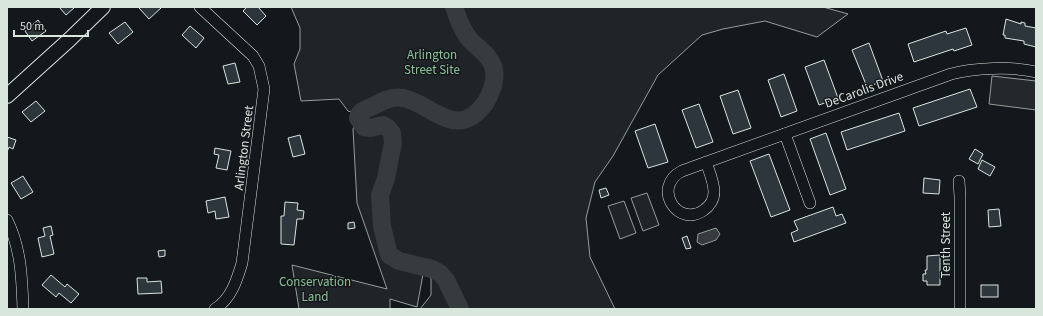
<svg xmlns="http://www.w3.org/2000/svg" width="1043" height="316" viewBox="0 0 1043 316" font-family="'Source Sans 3',sans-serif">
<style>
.green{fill:#202428;stroke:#939e99}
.parking{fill:#24282b;stroke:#939e99}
.water{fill:#363b3e;stroke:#939e99}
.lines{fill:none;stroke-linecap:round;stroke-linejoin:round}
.river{stroke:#363b3e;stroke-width:18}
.building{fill:#2c363c;stroke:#d8e6dc}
.minor-casing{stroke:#d8e6dc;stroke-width:12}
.major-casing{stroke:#d8e6dc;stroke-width:16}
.minor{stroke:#14181c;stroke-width:11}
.major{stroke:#14181c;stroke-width:14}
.labels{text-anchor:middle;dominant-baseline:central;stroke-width:3;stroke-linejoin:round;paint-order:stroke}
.park-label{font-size:13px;fill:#8ac095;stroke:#14181c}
.street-label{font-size:13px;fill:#d8e6dc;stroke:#14181c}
</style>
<rect width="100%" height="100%" fill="#14181c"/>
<g class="green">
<polygon points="291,7 823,7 848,14 817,37 765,21 723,29 702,35 658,75 613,156 595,182 586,218 590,257 615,309 420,309 431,295 431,278 423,274 417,307 390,299 390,309 299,309 292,265 387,289 357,203 353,129 360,115 348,111 339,99 301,101 294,64 300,49 300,28"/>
<polygon points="647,193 659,225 643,231 631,198"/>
<polygon points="624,201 636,233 620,239 608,206"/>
</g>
<polygon class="parking" points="992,76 1036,81 1036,110 989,104"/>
<polygon class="water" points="716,228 720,234 716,240 702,245 697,242 698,234"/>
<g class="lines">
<path class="river" d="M454,7c4,12 9,26 18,35 8,7 20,16 22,28 2,11 -3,23 -8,32 -29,41 -53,2 -83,-4 -12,-2 -22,4 -32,9 -6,3 -12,4 -13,11l6,9 6,1 13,-3 5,3 4,5 1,10 -7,35 -6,17 2,31 7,29 10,6 33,8 8,4 6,7 14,29"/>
</g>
<g class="building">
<polygon points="59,7 75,7 66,15"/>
<polygon points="141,7 161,7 161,8 149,19 139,8"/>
<polygon points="247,7 258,7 266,16 257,25 243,11"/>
<polygon points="1006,19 1021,24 1021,22 1025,23 1025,26 1036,28 1036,47 1024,44 1024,41 1005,38 1005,35 1003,35"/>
<polygon points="38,20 46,31 32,41 25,31"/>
<polygon points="125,22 133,32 118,44 109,33"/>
<polygon points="190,26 204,38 196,48 182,35"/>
<polygon points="966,28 972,45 954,51 953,49 914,62 908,44 946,31 947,34"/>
<polygon points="869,43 883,81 867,87 852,50"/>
<polygon points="824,60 838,98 819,105 805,67"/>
<polygon points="235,63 240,82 228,84 223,66"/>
<polygon points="784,74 797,111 781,117 768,80"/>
<polygon points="970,89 977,107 919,126 913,108"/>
<polygon points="738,90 751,128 733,134 720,96"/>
<polygon points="36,101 45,111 31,122 22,112"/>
<polygon points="699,104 713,142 696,148 682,110"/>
<polygon points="899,113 905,131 847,150 841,132"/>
<polygon points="655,124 668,162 648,168 635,131"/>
<polygon points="826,133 846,189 830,195 810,139"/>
<polygon points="300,135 305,154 293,157 288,138"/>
<polygon points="7,137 16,140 13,149 9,147 7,152"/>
<polygon points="215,148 231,151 227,170 216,168 219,155 214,154"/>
<polygon points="975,149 983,154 978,164 969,159"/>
<polygon points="769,154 790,210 771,217 750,161"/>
<polygon points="982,160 995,167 990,176 978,169"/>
<polygon points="23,176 33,192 21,199 11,183"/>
<polygon points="924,178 940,180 939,194 923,193"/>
<polygon points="606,188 609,195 601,198 599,190"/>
<polygon points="225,197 229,217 216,219 215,211 208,213 206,201"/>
<polygon points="285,202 298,203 297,210 304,211 303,219 297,219 294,245 281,244 281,216 284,216"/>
<polygon points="833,207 836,216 842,214 846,223 794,242 791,233 798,230 794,221"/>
<polygon points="999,209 1001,226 989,227 988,210"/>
<polygon points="354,222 355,228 348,229 348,223"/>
<polygon points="51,226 53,235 50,236 54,254 42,257 38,238 45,236 43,228"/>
<polygon points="687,236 691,248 686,249 682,238"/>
<polygon points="165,250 165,256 159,257 158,251"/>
<polygon points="940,255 940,285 927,285 927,281 923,281 923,274 926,274 925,270 927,270 927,256"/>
<polygon points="51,275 65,287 67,284 79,294 71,303 59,293 56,297 42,285"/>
<polygon points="137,278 147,278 147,282 161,281 162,293 138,294"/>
<rect x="981" y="285" width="17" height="12"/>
</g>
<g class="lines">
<g class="minor-casing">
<g id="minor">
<path d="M200,7l53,49 6,10 5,23 -22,174c-5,17 -11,36 -27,46"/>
<polyline points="785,134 810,203"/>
<path d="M706,162c3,9 8,20 8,30 0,7 -4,14 -10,18 -26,19 -53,-23 -22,-39l269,-97c23,-6 61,-8 85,-2"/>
<polyline points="959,181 960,197 960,309"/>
<path d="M7,220c14,28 15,58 16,89"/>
</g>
</g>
<g class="major-casing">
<polyline id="major" points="7,96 69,40 103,7"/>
</g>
<use href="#minor" class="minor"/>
<use href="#major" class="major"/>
</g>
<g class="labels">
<g class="park-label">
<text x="432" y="55">Arlington<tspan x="432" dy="15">Street Site</tspan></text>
<text x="315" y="282">Conservation<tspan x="315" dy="15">Land</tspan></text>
</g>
<g class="street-label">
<text transform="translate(864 90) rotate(-20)">DeCarolis Drive</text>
<text transform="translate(244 148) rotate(-83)">Arlington Street</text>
<text transform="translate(946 245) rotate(-90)">Tenth Street</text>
</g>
</g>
<rect width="1043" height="316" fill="none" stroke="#d8e6dc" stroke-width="16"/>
<path d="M14 30v6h74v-6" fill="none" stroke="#d8e6dc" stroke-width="2"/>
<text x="20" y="30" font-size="12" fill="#d8e6dc" stroke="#14181c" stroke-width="3" paint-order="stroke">50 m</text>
</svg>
